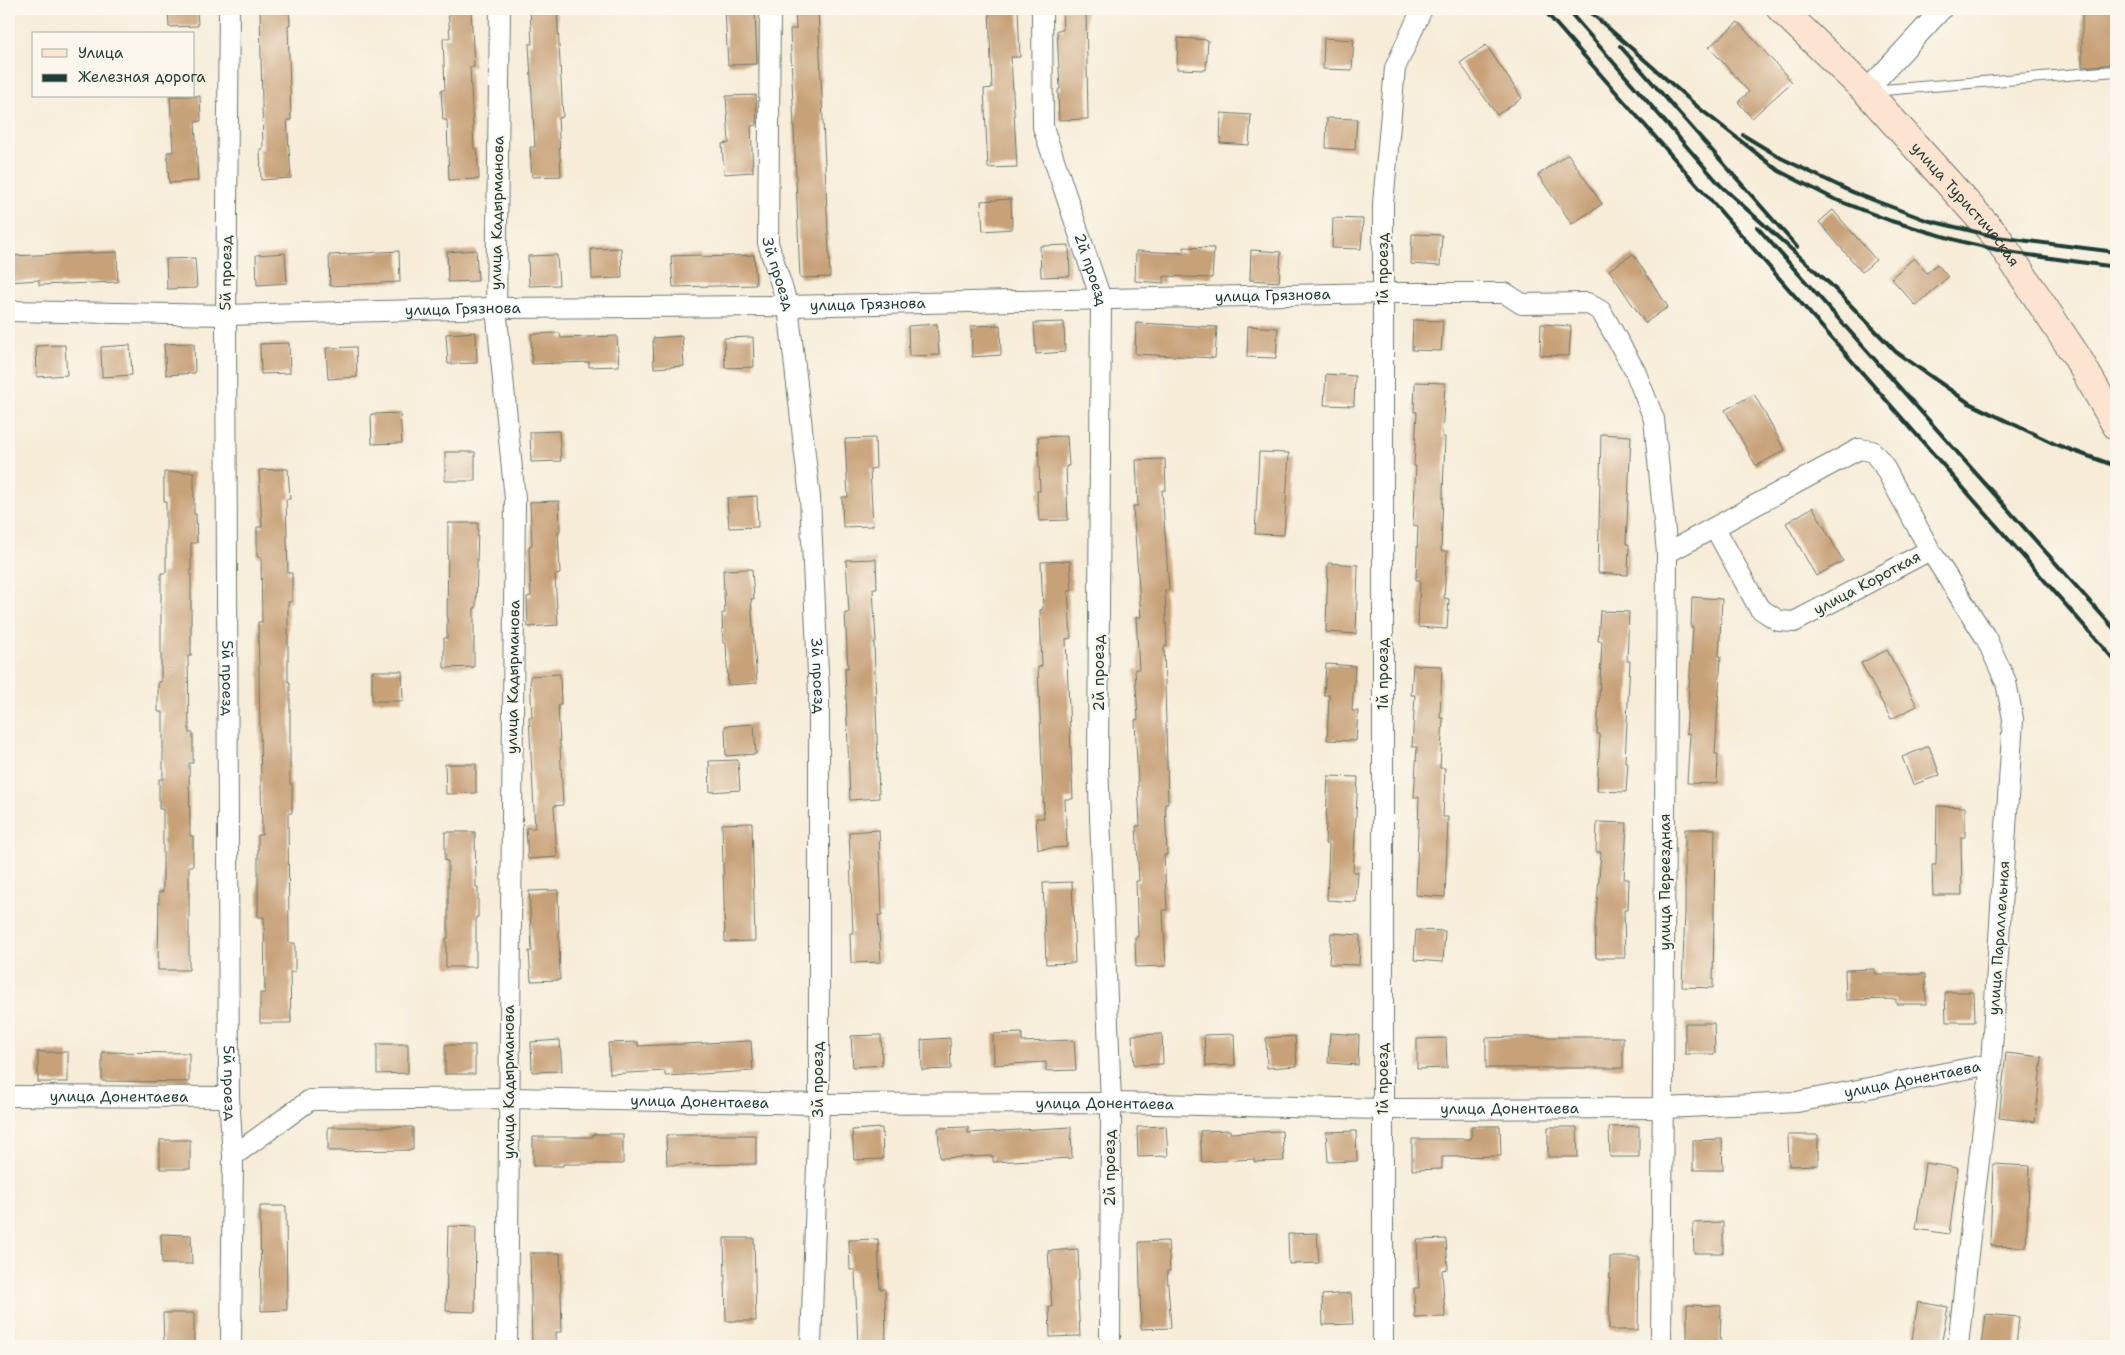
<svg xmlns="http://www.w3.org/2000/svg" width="2125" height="1355" viewBox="0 0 2125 1355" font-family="'Shantell Sans',sans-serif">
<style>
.building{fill:#c7a178}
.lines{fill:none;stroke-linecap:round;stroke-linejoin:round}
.lane-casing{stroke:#6a7a6d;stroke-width:12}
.street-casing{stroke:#6a7a6d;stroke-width:22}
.secondary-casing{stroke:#6a7a6d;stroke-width:30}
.lane{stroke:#fff;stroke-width:10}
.street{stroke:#fff;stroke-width:20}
.secondary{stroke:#fde4d1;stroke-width:28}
.rail{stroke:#1f3d34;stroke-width:4}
.labels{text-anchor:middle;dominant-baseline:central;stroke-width:4.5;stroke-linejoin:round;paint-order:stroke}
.street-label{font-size:15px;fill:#1f3d34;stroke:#fbf7ec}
</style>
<rect width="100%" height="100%" fill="#fbf7ec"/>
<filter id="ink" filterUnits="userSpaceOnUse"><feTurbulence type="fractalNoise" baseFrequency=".02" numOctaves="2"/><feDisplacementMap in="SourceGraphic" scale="10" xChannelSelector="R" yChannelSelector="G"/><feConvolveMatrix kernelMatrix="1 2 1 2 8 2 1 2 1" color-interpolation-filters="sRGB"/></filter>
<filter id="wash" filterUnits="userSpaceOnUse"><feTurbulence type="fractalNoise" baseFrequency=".0096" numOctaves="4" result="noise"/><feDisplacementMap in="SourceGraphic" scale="20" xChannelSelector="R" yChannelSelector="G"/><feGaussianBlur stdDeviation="1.12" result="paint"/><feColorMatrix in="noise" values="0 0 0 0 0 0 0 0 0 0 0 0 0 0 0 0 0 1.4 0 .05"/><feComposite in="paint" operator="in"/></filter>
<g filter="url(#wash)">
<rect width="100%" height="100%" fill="#f6ecd8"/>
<g id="blocks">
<g class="building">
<polygon points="168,9 197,9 198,26 169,27"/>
<polygon points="260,9 289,9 290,25 288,25 291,120 287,120 291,178 261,180 260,149 263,149"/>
<polygon points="448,9 471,9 474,67 470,67 474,149 477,149 479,179 449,180 447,120 443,120 441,90 445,90 443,38 450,38"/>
<polygon points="530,9 557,9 563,117 558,118 561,176 532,177 530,147 535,147 529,44 532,44"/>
<polygon points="725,9 755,9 757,64 728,65"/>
<polygon points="795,9 818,9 830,277 800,278 790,29 796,29"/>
<polygon points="989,9 1018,9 1020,57 1011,57 1017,167 988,168 984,89 992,88"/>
<polygon points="1062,9 1086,9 1088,119 1059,120 1058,90 1060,89 1057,30 1063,30"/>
<polygon points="2082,9 2116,9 2116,64 2082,67"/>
<polygon points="1738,22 1792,82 1752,118 1738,102 1749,92 1709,47"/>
<polygon points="1178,38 1208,40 1206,70 1177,69"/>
<polygon points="1324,38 1354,40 1352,70 1323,69"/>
<polygon points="1486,45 1522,98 1497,115 1460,63"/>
<polygon points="756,95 757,125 751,126 753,172 724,174 722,144 729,143 726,96"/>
<polygon points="170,96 200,96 201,121 195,122 198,181 169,183 167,152 173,152"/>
<polygon points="1221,113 1251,115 1249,145 1220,143"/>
<polygon points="1327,118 1357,119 1355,150 1326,148"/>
<polygon points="1568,154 1602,204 1572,224 1538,175"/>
<polygon points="1011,199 1012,229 983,231 981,201"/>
<polygon points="1833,210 1876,260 1862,272 1819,222"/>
<polygon points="1333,218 1363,219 1361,249 1332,248"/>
<polygon points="1412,234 1442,235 1440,266 1411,264"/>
<polygon points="1069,245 1070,276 1041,277 1040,246"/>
<polygon points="1184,247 1214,248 1212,278 1164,276 1164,283 1135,281 1136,251 1184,253"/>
<polygon points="621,248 622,278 592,279 591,249"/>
<polygon points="476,250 478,281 448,282 447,252"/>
<polygon points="1251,250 1281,252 1279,282 1250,280"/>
<polygon points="399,251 400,282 330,286 329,255"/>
<polygon points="117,252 118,282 39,285 39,280 9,282 9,256"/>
<polygon points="285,253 287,283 257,285 256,255"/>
<polygon points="1633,254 1668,307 1645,323 1609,270"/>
<polygon points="557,255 559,285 529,286 528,256"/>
<polygon points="701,255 701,257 754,255 756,285 673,287 671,256"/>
<polygon points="195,258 197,288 167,289 166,259"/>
<polygon points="1914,258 1927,273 1937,264 1948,277 1916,306 1891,278"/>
<polygon points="1413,320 1443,321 1441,351 1412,350"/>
<polygon points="1064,322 1065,352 1036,354 1034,323"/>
<polygon points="1136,323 1217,327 1215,358 1135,354"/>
<polygon points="937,324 939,355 909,356 908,326"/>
<polygon points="1541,324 1571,326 1569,356 1540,355"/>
<polygon points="1000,325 1001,355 972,357 971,326"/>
<polygon points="1248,326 1278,328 1276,358 1247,357"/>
<polygon points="476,332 477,363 448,364 446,334"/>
<polygon points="560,333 561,338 617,336 619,366 589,367 589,362 532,364 531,334"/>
<polygon points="682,336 684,366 654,368 653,338"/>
<polygon points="753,337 754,367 725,368 724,338"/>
<polygon points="194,343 195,373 166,375 164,344"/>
<polygon points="289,343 290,373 261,374 260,344"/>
<polygon points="65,345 67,375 37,377 36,346"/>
<polygon points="130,345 132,375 102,377 101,347"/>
<polygon points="356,347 357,377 328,379 326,348"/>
<polygon points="1326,374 1355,376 1354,406 1324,405"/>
<polygon points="1415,382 1445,383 1442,437 1445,437 1441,551 1447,551 1444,598 1449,599 1447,629 1418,627 1420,580 1416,580 1418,526 1413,525 1416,466 1414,466 1417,412 1414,412"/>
<polygon points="1754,394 1785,450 1756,466 1725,410"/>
<polygon points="400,413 402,443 372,444 371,414"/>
<polygon points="559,431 561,461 531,462 530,432"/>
<polygon points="1601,434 1631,436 1626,544 1629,544 1628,575 1598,573"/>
<polygon points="1067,436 1069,466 1066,466 1068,520 1039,521 1037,491 1040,491 1038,437"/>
<polygon points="875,438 876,468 870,469 873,526 843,527 842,497 848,497 845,439"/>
<rect x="445" y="452" width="30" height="29"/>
<polygon points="1259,452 1289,453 1284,535 1255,534"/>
<polygon points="1165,459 1166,490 1162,490 1169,590 1165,590 1167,646 1164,646 1168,804 1165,804 1167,855 1164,855 1167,910 1163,910 1166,966 1136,967 1135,937 1138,937 1136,881 1139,881 1136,826 1140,826 1135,720 1138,719 1135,669 1139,669 1136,617 1141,617 1133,506 1138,506 1136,460"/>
<polygon points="288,469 290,499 286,499 288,573 292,573 292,602 288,602 288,682 290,682 290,784 292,784 292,813 288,813 289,943 295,943 295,972 290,972 291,1023 260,1023 260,993 265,993 264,917 258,917 258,835 262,835 258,622 262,622 261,557 257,557 257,527 262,527 259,470"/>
<polygon points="164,472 194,472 194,514 196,514 197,543 191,543 191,656 188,656 189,733 193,733 193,763 189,763 190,836 193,836 193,866 189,866 189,970 158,970 159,892 163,892 163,809 159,809 159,779 163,779 163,712 158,712 158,682 161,682 161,573 166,573 166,501 164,501"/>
<polygon points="757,496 758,527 729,528 727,498"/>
<polygon points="559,501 560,531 558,531 560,574 555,575 558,625 528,627 527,597 531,596 529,546 532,545 530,502"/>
<polygon points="1813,507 1843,561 1816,576 1786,523"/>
<polygon points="448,523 478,523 476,608 474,608 474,667 444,668 444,638 447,638"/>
<polygon points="876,559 877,589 873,589 876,642 874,642 879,798 850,800 845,668 848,668 845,613 849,613 846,560"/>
<polygon points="1070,561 1072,591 1068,591 1071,638 1066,639 1073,799 1065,799 1067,847 1038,849 1036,818 1044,818 1038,667 1042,666 1040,610 1043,609 1041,562"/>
<polygon points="1328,563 1358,565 1356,634 1326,632"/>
<polygon points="752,569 754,599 751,599 757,683 728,685 726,643 723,643 722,613 725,613 723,570"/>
<polygon points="1692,597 1722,599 1719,656 1721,656 1715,754 1718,754 1717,784 1687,783 1690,734 1686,733 1693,628 1691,628"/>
<polygon points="1600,611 1629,612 1627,661 1630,661 1625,762 1628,762 1626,792 1597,791 1600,734 1597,734 1602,641 1598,641"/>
<polygon points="1887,650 1917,706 1891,719 1861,663"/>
<polygon points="1326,664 1355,666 1352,711 1358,711 1356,741 1327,740 1329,695 1324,695"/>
<polygon points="1413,665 1442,666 1440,718 1443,718 1440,768 1445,768 1443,817 1448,817 1445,897 1416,895 1419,797 1414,797 1417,747 1412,747 1415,695 1411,695"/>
<polygon points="372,671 402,671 403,701 372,701"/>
<polygon points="560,674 561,705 558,705 563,805 554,806 557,857 528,859 526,828 535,828 529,717 532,717 530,676"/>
<polygon points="754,724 756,754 726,756 725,726"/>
<polygon points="1929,746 1940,775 1913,785 1902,757"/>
<polygon points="738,760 740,790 710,792 709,761"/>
<polygon points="445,764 476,764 476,793 446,794"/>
<polygon points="1328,776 1358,777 1353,872 1358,872 1356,902 1327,900 1329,844 1325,844"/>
<polygon points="1937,806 1965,807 1965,837 1961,837 1962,895 1933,895 1932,865 1936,865"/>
<polygon points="1597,822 1627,823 1624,879 1629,879 1628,910 1624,910 1625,958 1596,958 1595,928 1601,852 1596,852"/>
<polygon points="752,823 755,941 725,942 722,824"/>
<polygon points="1685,829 1715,829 1713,988 1682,987 1685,912"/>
<polygon points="879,830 882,915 878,915 881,962 851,963 850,933 853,933 849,832"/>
<polygon points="445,832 475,832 476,887 478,887 478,917 476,917 476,967 446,967 446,938 448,938 448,861 445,861"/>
<polygon points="1072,882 1075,963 1046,964 1043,883"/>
<polygon points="558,890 560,980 531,981 529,951 532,951 529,891"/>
<polygon points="1416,930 1445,931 1443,962 1414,960"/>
<polygon points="1331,933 1360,935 1359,965 1329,964"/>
<polygon points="1875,969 1875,974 1925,974 1926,1004 1896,1004 1896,999 1846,1000 1845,970"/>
<polygon points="1945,992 1974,992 1975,1022 1946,1022"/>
<polygon points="1685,1023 1714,1023 1715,1054 1685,1054"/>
<polygon points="1022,1033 1022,1042 1074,1040 1076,1070 1046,1071 1046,1062 994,1065 993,1034"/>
<polygon points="1330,1033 1359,1035 1358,1065 1328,1063"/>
<polygon points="1162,1034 1163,1064 1134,1065 1132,1035"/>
<polygon points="1234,1034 1235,1065 1206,1066 1204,1035"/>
<polygon points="881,1035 882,1065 853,1067 851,1036"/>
<polygon points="1295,1036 1297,1066 1267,1068 1266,1038"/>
<polygon points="1515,1037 1623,1037 1623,1068 1486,1068 1486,1038"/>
<polygon points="950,1038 951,1069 922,1070 921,1040"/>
<polygon points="1446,1038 1447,1068 1417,1069 1417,1039"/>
<polygon points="560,1040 562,1071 532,1072 531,1042"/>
<polygon points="751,1041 753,1071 665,1076 665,1071 610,1074 608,1043 638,1042 638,1046"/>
<polygon points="377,1044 408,1044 408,1073 377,1074"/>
<rect x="445" y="1045" width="30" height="29"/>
<rect x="38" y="1052" width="30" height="30"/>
<polygon points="102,1052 189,1053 189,1082 102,1081"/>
<polygon points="2006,1053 2042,1057 2035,1122 1999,1118"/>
<polygon points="1166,1126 1168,1156 1138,1157 1137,1127"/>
<polygon points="1471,1126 1500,1126 1501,1156 1442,1157 1442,1169 1412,1170 1412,1139 1471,1139"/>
<polygon points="1639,1126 1639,1157 1610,1157 1609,1127"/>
<polygon points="328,1127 413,1127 413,1150 328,1151"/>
<polygon points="968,1127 968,1133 1071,1127 1072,1158 993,1162 993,1156 940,1158 938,1128"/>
<polygon points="1548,1127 1577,1127 1578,1157 1548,1157"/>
<polygon points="882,1128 883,1159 854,1160 852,1130"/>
<polygon points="1230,1130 1230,1133 1282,1131 1284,1161 1254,1162 1254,1159 1202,1162 1200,1131"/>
<polygon points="1356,1131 1357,1161 1328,1162 1326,1132"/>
<polygon points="593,1134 623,1134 623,1164 563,1164 563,1166 533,1166 533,1137 593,1137"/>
<polygon points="666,1135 756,1135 756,1164 667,1165"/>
<polygon points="1788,1135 1818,1135 1818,1165 1789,1166"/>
<polygon points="1722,1139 1723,1170 1693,1170 1693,1140"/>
<rect x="160" y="1140" width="30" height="29"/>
<polygon points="1925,1163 1958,1168 1949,1234 1916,1229"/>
<polygon points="1993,1164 2030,1166 2026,1247 1990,1246"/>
<polygon points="260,1206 286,1206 287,1310 261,1311"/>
<polygon points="1723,1222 1723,1253 1694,1253 1693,1223"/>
<polygon points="448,1226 476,1227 475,1312 446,1311"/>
<polygon points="1317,1233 1319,1263 1289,1264 1288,1234"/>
<polygon points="161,1234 191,1235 192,1264 162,1264"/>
<polygon points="724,1238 754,1238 756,1321 726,1321"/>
<polygon points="878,1239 880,1289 885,1289 886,1346 858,1346 855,1270 850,1270 849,1240"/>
<polygon points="1446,1239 1448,1269 1442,1270 1445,1317 1415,1318 1414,1288 1419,1288 1417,1240"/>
<polygon points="1168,1241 1170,1271 1167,1271 1171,1328 1141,1329 1139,1242"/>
<polygon points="1078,1249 1079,1279 1077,1280 1080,1336 1050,1337 1049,1307 1052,1307 1048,1251"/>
<polygon points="530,1253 560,1253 562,1332 556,1332 556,1346 532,1346"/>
<polygon points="1610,1257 1639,1257 1638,1330 1609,1330"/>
<polygon points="1351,1293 1353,1324 1323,1325 1322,1295"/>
<polygon points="1918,1302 1948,1307 1941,1346 1911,1346"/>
<polygon points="1687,1305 1721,1306 1720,1346 1687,1346"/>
<polygon points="163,1313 194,1313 194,1346 164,1346"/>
<polygon points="1986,1314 2019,1317 2016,1346 1982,1346"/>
</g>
</g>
</g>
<g filter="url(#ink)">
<use href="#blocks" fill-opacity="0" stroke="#6a7a6d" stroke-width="1"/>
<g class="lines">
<g class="lane-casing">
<polyline id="lane" points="1871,91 2116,71"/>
</g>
<g class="street-casing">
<g id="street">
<path id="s1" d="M229,9l-3,306 3,782 4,59 -2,190"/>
<polyline points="500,9 496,308 515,499 507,1346"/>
<path id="s2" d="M770,9l-2,234 20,63 22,192 9,197v409l-8,242"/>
<path id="s3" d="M1042,9l1,118 58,172 -3,465 13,339 -1,243"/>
<polyline points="1866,91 1942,9"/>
<path id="s4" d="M9,311l217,4 270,-7 292,-2 595,-13h122l17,11 65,-1 14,8 34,60 19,48 13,134 -6,793"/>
<polyline points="1930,550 1986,638 2006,682 2013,719 1991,1064 1972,1217 1958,1346"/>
<polyline points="1667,553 1859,449 1872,451 1882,463 1930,550 1794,622 1779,621 1759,608 1715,528"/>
<path id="s5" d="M9,1096l220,1"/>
<path id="s6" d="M233,1156l77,-56 199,-2 310,6 292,-1 272,6 280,-1 134,-6 194,-38"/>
<polyline points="1383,1346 1383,204 1395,68 1422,9"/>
</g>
</g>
<g class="secondary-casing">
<g id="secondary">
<path id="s7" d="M1781,9l85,82 131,146 80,120 39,68"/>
</g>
</g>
<use href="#lane" class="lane"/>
<use href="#street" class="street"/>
<use href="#secondary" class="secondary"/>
<g class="rail">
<polyline points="1543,9 2116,662"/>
<polyline points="1567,9 1721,186 1830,284 1896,352 1969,403 2057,445 2116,466"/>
<polyline points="1588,10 1699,108 1779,171 1834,199 1891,221 1963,242 2007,252 2116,267"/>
<polyline points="1620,46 1797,247"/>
<polyline points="1743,135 1781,158 1852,192 1926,220 1997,237 2116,252"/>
<polyline points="1757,227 2116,631"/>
</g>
</g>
</g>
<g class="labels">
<g class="street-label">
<text stroke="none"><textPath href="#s7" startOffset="269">улица Туристическая</textPath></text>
<text transform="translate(497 213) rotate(-89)">улица Кадырманова</text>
<text transform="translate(1383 269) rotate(-90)">1й проезд</text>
<text stroke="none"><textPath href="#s3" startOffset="269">2й проезд</textPath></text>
<text transform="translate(226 273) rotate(-89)">5й проезд</text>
<text stroke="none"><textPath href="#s2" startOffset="266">3й проезд</textPath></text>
<text stroke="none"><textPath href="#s4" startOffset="1264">улица Грязнова</textPath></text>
<text stroke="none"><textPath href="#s4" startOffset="859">улица Грязнова</textPath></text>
<text stroke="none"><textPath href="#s4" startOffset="454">улица Грязнова</textPath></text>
<text transform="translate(1867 583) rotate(-28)">улица Короткая</text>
<text transform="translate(1099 673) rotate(-90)">2й проезд</text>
<text transform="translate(1383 674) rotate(-90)">1й проезд</text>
<text stroke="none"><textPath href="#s2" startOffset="671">3й проезд</textPath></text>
<text transform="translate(513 677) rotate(-89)">улица Кадырманова</text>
<text stroke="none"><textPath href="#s1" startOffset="669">5й проезд</textPath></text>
<text transform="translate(1665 882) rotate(-90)">улица Переездная</text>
<text transform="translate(1999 938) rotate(-86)">улица Параллельная</text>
<text transform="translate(1383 1079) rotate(-90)">1й проезд</text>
<text stroke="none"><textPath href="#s6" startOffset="1700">улица Донентаева</textPath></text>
<text transform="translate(818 1080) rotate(-90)">3й проезд</text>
<text transform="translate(509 1082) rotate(-90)">улица Кадырманова</text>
<text stroke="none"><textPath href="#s1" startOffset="1074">5й проезд</textPath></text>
<text stroke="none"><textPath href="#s5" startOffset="110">улица Донентаева</textPath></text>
<text stroke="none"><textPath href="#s6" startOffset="485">улица Донентаева</textPath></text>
<text stroke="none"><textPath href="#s6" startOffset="890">улица Донентаева</textPath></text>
<text stroke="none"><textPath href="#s6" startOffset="1295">улица Донентаева</textPath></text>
<text transform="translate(1110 1168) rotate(-90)">2й проезд</text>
</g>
</g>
<rect width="2125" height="1355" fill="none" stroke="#fbf7ec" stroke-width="30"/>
<rect x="32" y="32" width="162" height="65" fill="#fbf7ec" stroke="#a3ada2"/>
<rect x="42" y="49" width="25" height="8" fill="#fde4d1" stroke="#a3ada2"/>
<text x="78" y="58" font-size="15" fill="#1f3d34">Улица</text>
<rect x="42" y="74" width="25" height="8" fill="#1f3d34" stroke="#a3ada2"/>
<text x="78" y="82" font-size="15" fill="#1f3d34">Железная дорога</text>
</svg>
